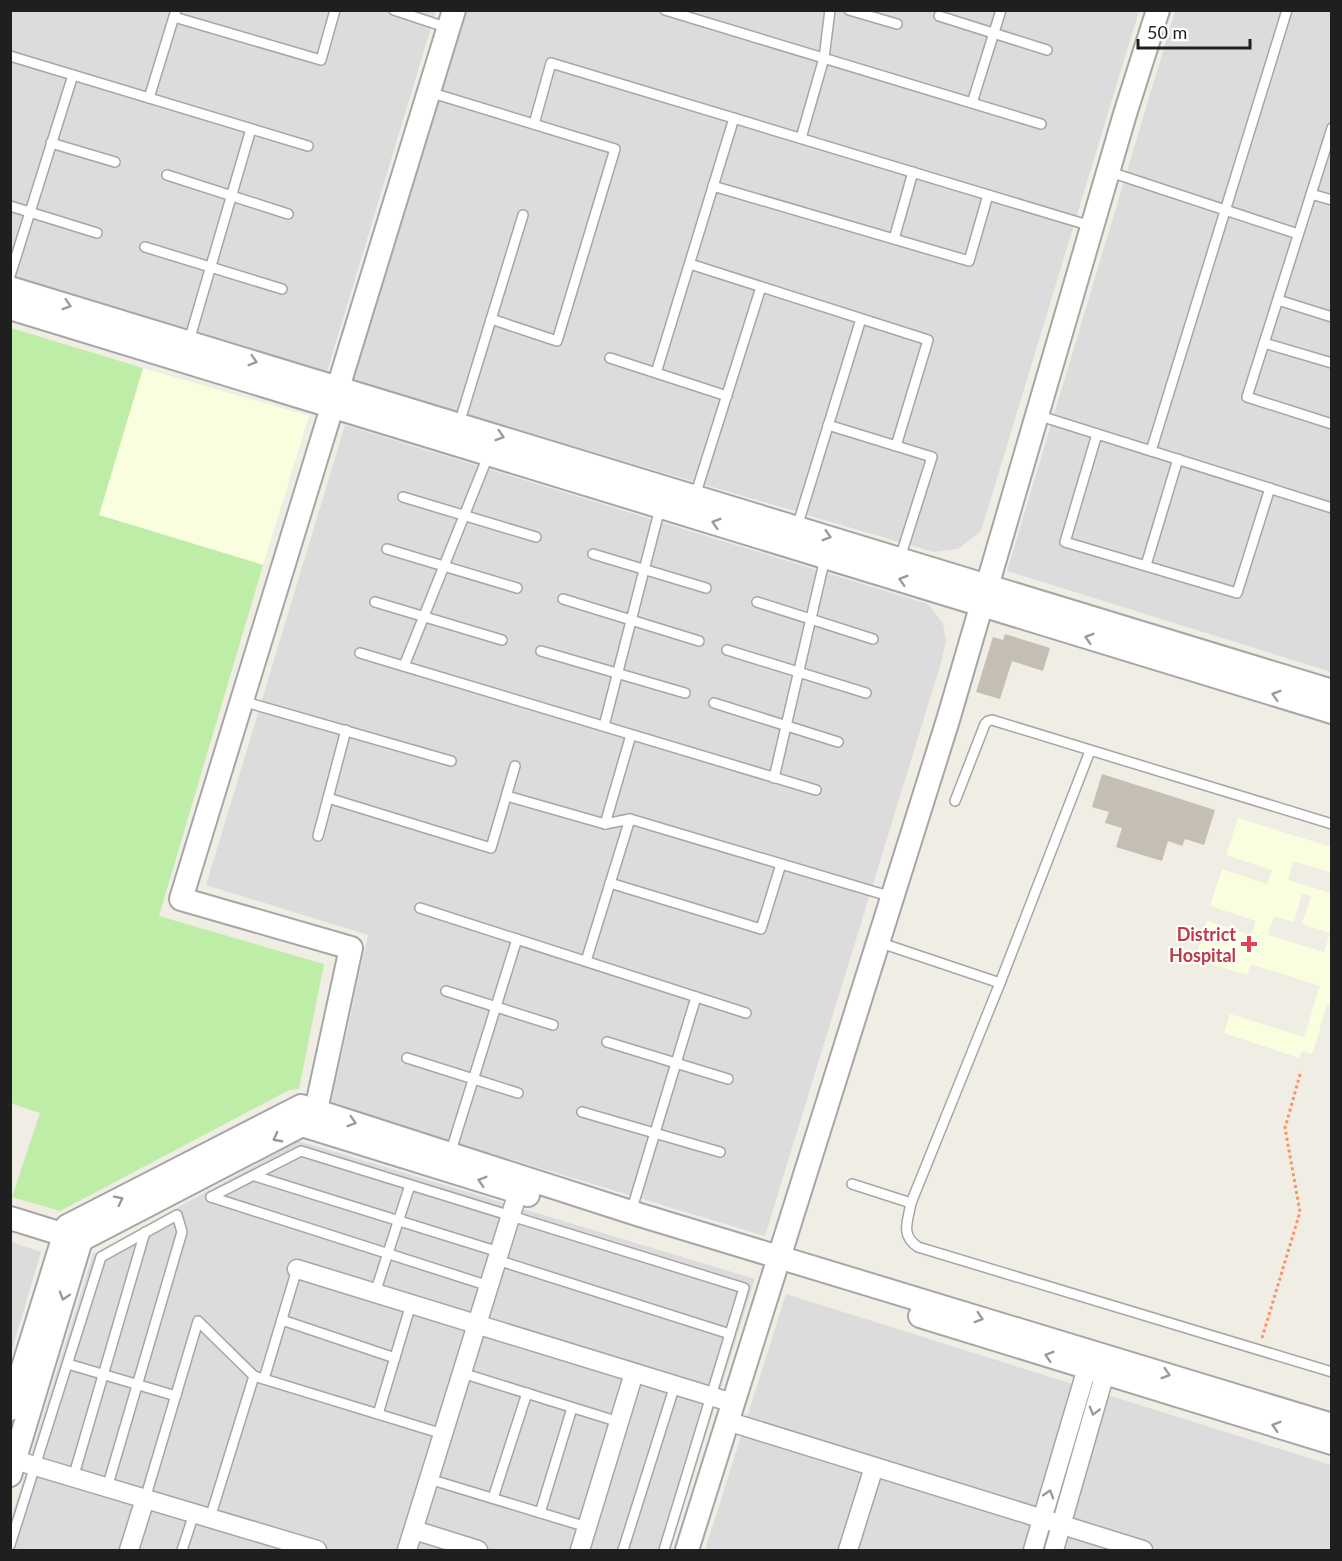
<svg xmlns="http://www.w3.org/2000/svg" width="1342" height="1561" viewBox="0 0 1342 1561" font-family="Lato,sans-serif">
<style>
.residential{fill:#dddcdc}
.education{fill:#f9ffde;fill-rule:evenodd}
.grass{fill:#bdeda7}
.building{fill:#c5beb4}
.lines{fill:none;stroke-linecap:round;stroke-linejoin:round}
.service-casing{stroke:#a6a6a6;stroke-width:12}
.minor-casing{stroke:#a6a6a6;stroke-width:21}
.tertiary-casing{stroke:#a6a6a6;stroke-width:26}
.path{stroke:#ff9166;stroke-width:3;stroke-dasharray:3 3;stroke-linecap:butt}
.service{stroke:#fff;stroke-width:9}
.minor{stroke:#fff;stroke-width:18}
.tertiary{stroke:#fff;stroke-width:22}
.oneway{stroke:#9a9a9a}
.health-dot{fill:#e0444e;stroke:#fff;stroke-width:2}
.labels{text-anchor:middle;dominant-baseline:central;stroke-width:4.5;stroke-linejoin:round;paint-order:stroke}
.health-label{font-size:18px;font-weight:bold;fill:#be3a42;stroke:#fff;text-anchor:end}
</style>
<rect width="100%" height="100%" fill="#f0eee4"/>
<g class="residential">
<polygon points="10,11 436,11 327,372 11,276"/>
<polygon points="467,11 1139,11 981,531 958,549 933,552 353,381"/>
<polygon points="1175,11 1331,11 1331,672 1007,571"/>
<polygon points="345,425 928,604 943,623 946,641 941,663 765,1236 331,1105 368,935 206,885"/>
<polygon points="299,1141 755,1279 670,1550 11,1550 11,1519 93,1254"/>
<polygon points="11,1242 41,1252 11,1353 10,1242"/>
<polygon points="786,1294 1331,1465 1331,1550 705,1550"/>
</g>
<g class="education">
<polygon points="143,368 309,416 263,565 99,515"/>
<path d="M1238,818l93,29v25l-38,-11 -5,19 43,13v113l-4,-1 -15,49 -10,-3 -3,7 -75,-25 6,-19 74,23 16,-51 -69,-22 -4,11 -52,-16 12,-38 44,14 5,-14 -46,-15 12,-37 45,15 5,-14 -46,-15zM1302,894l9,2 -9,28 28,9 -6,19 -56,-17 6,-19 20,6z"/>
</g>
<polygon class="grass" points="11,328 143,368 99,515 263,565 159,916 324,964 299,1089 289,1090 60,1211 12,1197 40,1113 10,1103"/>
<g class="building">
<polygon points="1005,634 1050,648 1043,671 1012,661 1000,699 976,692 993,637 1003,640"/>
<polygon points="1102,774 1215,810 1204,845 1185,839 1182,846 1168,841 1162,861 1116,847 1122,828 1105,823 1109,812 1092,807"/>
</g>
<g class="lines">
<g class="service-casing">
<g id="service">
<polyline points="394,10 448,28"/>
<polyline points="665,10 1041,124"/>
<polyline points="849,10 897,24"/>
<polyline points="939,16 1047,50"/>
<polyline points="174,17 321,60 335,10"/>
<polyline points="10,56 308,146"/>
<polyline points="429,92 615,149 557,341 491,319"/>
<polyline points="149,98 176,10"/>
<polyline points="972,103 1001,10"/>
<polyline points="534,124 551,63 1091,226"/>
<polyline points="1332,128 1247,397 1332,424"/>
<polyline points="801,138 824,58 830,10"/>
<polyline points="51,143 115,162"/>
<polyline points="1110,172 1298,234"/>
<polyline points="167,175 288,214"/>
<polyline points="713,186 969,261 988,195"/>
<polyline points="1311,194 1332,200"/>
<polyline points="10,206 97,233"/>
<polyline points="894,239 913,172"/>
<polyline points="145,247 282,289"/>
<polyline points="690,264 928,340 896,446"/>
<polyline points="10,276 73,75"/>
<polyline points="1278,300 1332,317"/>
<polyline points="189,341 251,129"/>
<polyline points="1264,343 1332,363"/>
<polyline points="610,358 727,396"/>
<polyline points="656,373 734,118"/>
<polyline points="1037,415 1332,508"/>
<polyline points="459,424 523,215"/>
<polyline points="828,425 932,457 900,558"/>
<polyline points="1097,434 1065,542 1237,593 1270,488"/>
<polyline points="1151,451 1287,10"/>
<polyline points="695,496 761,287"/>
<polyline points="403,497 536,537"/>
<polyline points="797,527 861,319"/>
<polyline points="387,549 517,588"/>
<polyline points="593,554 706,588"/>
<polyline points="1146,565 1178,459"/>
<polyline points="563,599 699,641"/>
<polyline points="375,602 502,640"/>
<polyline points="757,602 873,639"/>
<polyline points="727,650 866,693"/>
<polyline points="541,651 685,693"/>
<polyline points="360,653 816,790"/>
<polyline points="404,666 488,456"/>
<polyline points="242,701 451,761"/>
<polyline points="714,703 838,742"/>
<polyline points="604,726 660,508"/>
<path d="M1090,751l-90,232 -89,220c-3,18 -11,32 7,44l414,125"/>
<polyline points="774,778 825,558"/>
<polyline points="507,796 605,824 630,819 892,897"/>
<polyline points="328,798 491,848 515,766"/>
<polyline points="955,801 985,724 988,721 992,720 1332,824"/>
<polyline points="605,824 631,735"/>
<polyline points="318,836 346,730"/>
<polyline points="610,883 761,929 781,864"/>
<polyline points="420,908 746,1013"/>
<polyline points="878,942 1000,983"/>
<polyline points="586,961 630,819"/>
<polyline points="446,991 553,1025"/>
<polyline points="607,1042 728,1079"/>
<polyline points="407,1058 518,1093"/>
<polyline points="582,1112 720,1152"/>
<polyline points="450,1154 517,939"/>
<polyline points="255,1176 499,1252"/>
<polyline points="852,1184 911,1203"/>
<polyline points="211,1197 301,1151 744,1288 664,1550"/>
<polyline points="211,1197 489,1286"/>
<polyline points="631,1212 696,997"/>
<polyline points="497,1260 730,1334"/>
<polyline points="375,1293 410,1185"/>
<polyline points="282,1320 395,1358"/>
<polyline points="68,1364 176,1396"/>
<polyline points="462,1373 619,1422"/>
<polyline points="264,1379 297,1269"/>
<polyline points="378,1414 411,1304"/>
<polyline points="73,1478 145,1232"/>
<polyline points="429,1479 587,1527"/>
<polyline points="493,1498 527,1393"/>
<polyline points="145,1499 198,1321 254,1376 443,1434"/>
<polyline points="540,1513 572,1408"/>
<polyline points="210,1518 254,1376"/>
<polyline points="10,1545 101,1257 177,1215 182,1232 107,1488"/>
<polyline points="182,1550 194,1514"/>
<polyline points="623,1550 675,1385"/>
</g>
</g>
<g class="minor-casing">
<g id="minor">
<polyline points="297,1269 733,1403"/>
<polyline points="727,1421 1143,1550"/>
<polyline points="15,1460 317,1550"/>
<polyline points="414,1530 478,1550"/>
<polyline points="129,1550 145,1499"/>
<polyline points="407,1550 518,1192"/>
<polyline points="580,1550 634,1373"/>
<polyline points="848,1550 874,1467"/>
<polyline points="1033,1550 1087,1368 1095,1360"/>
<polyline points="1054,1550 1105,1373 1102,1360"/>
</g>
</g>
<g class="tertiary-casing">
<g id="tertiary">
<polyline points="10,288 1332,691"/>
<polyline points="10,308 1332,712"/>
<polyline points="313,1124 351,948 181,899 454,10"/>
<polyline points="10,1218 81,1240 302,1125 528,1195"/>
<polyline points="920,1316 1332,1443"/>
<polyline points="10,1409 67,1226 301,1106 640,1215 1332,1425"/>
<polyline points="10,1475 81,1240"/>
<polyline points="687,1550 948,720 1125,114 1158,10"/>
</g>
</g>
<polyline class="path" points="1262,1338 1300,1212 1285,1128 1301,1071"/>
<use href="#service" class="service"/>
<use href="#minor" class="minor"/>
<use href="#tertiary" class="tertiary"/>
</g>
<defs><path id="oneway-chevron" d="M-2-3.5L2.5 0L-2 3.5" fill="none" stroke-width="1.6" stroke-linecap="round" stroke-linejoin="round" transform="scale(1.5)"/></defs>
<g class="oneway">
<use href="#oneway-chevron" transform="translate(67 305) rotate(17)"/>
<use href="#oneway-chevron" transform="translate(253 361) rotate(17)"/>
<use href="#oneway-chevron" transform="translate(500 436) rotate(17)"/>
<use href="#oneway-chevron" transform="translate(716 523) rotate(-163)"/>
<use href="#oneway-chevron" transform="translate(827 536) rotate(17)"/>
<use href="#oneway-chevron" transform="translate(903 580) rotate(-163)"/>
<use href="#oneway-chevron" transform="translate(1089 638) rotate(-163)"/>
<use href="#oneway-chevron" transform="translate(1276 695) rotate(-163)"/>
<use href="#oneway-chevron" transform="translate(352 1122) rotate(18)"/>
<use href="#oneway-chevron" transform="translate(277 1138) rotate(152)"/>
<use href="#oneway-chevron" transform="translate(482 1181) rotate(-163)"/>
<use href="#oneway-chevron" transform="translate(119 1200) rotate(-27)"/>
<use href="#oneway-chevron" transform="translate(64 1296) rotate(107)"/>
<use href="#oneway-chevron" transform="translate(979 1318) rotate(17)"/>
<use href="#oneway-chevron" transform="translate(1049 1356) rotate(-163)"/>
<use href="#oneway-chevron" transform="translate(1166 1374) rotate(17)"/>
<use href="#oneway-chevron" transform="translate(1094 1411) rotate(106)"/>
<use href="#oneway-chevron" transform="translate(1276 1426) rotate(-163)"/>
<use href="#oneway-chevron" transform="translate(1049 1494) rotate(-73)"/>
</g>
<path class="health-dot" d="M1246 935h6v6h6v6h-6v6h-6v-6h-6v-6h6z"/>
<g class="labels">
<g class="health-label">
<text x="1236" y="934">District<tspan x="1236" dy="21">Hospital</tspan></text>
</g>
</g>
<rect width="1342" height="1561" fill="none" stroke="#1f1f1f" stroke-width="24"/>
<path d="M1138 39v9h112v-9" fill="none" stroke="#1f1f1f" stroke-width="3"/>
<text x="1147" y="39" font-size="18" fill="#1f1f1f" stroke="#ffffff" stroke-width="4.5" paint-order="stroke">50 m</text>
</svg>
